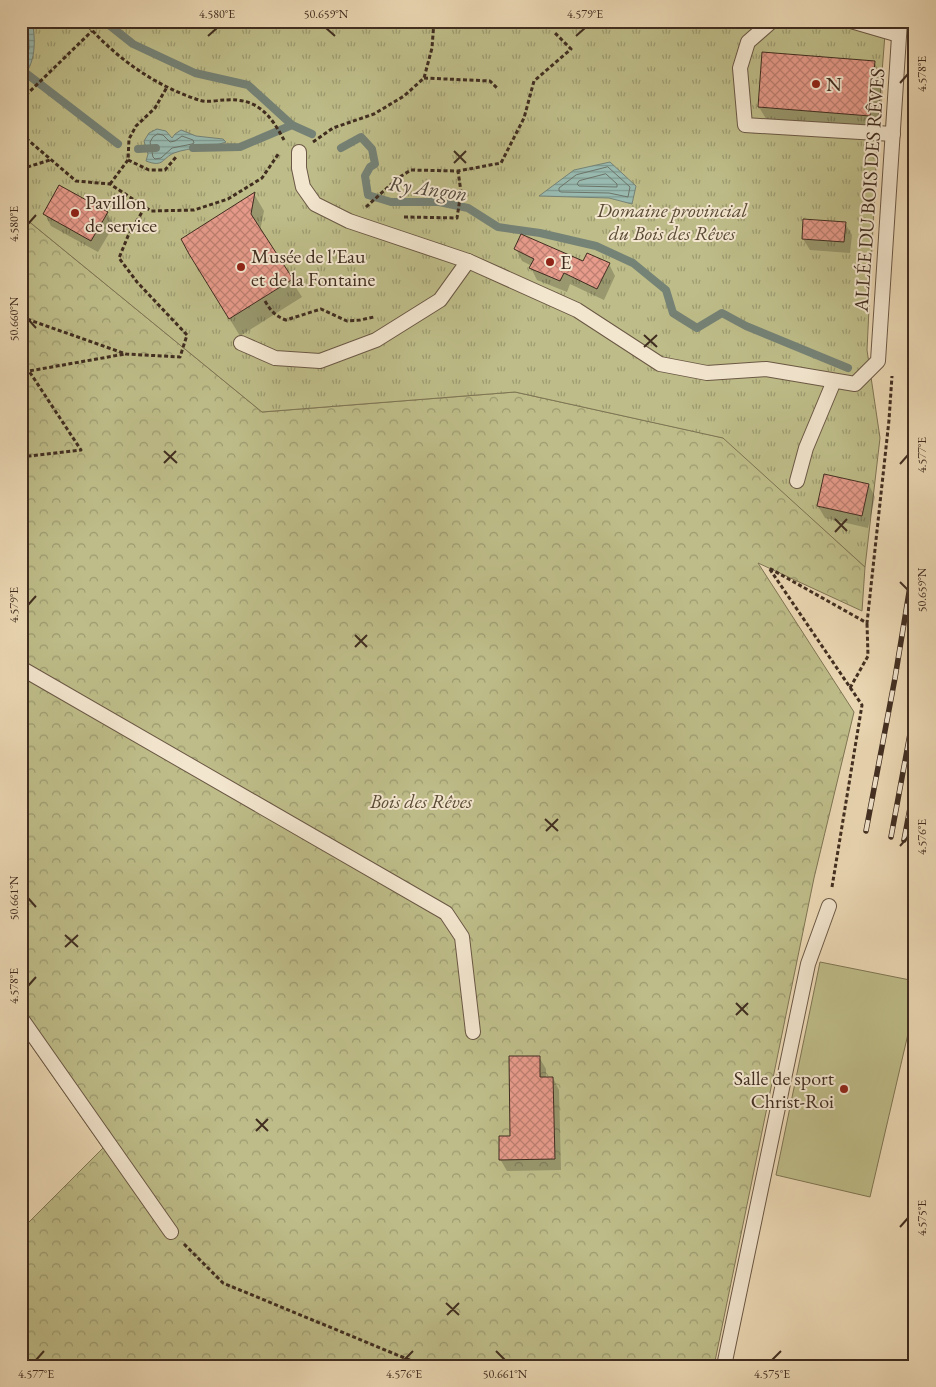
<svg xmlns="http://www.w3.org/2000/svg" width="936" height="1387" viewBox="0 0 936 1387" font-family="'EB Garamond',serif">
<style>
.grass{fill:#bebd89;stroke:#7f7554}
.forest{fill:url(#forest-crowns);stroke:#7f7554}
.park{fill:url(#park-tufts);stroke:#7f7554}
.water{fill:url(#water-rules);stroke:#758276}
.shadow{fill:#0003}
.lines{fill:none;stroke-linecap:round;stroke-linejoin:round}
.shore{stroke:#6c7468;stroke-width:1}
.stream{stroke:#758276;stroke-width:8}
.building{fill:url(#building-cross-hatch);stroke:#402d20}
.lane-casing{stroke:#6b5845;stroke-width:16}
.path{stroke:#402d20;stroke-width:3;stroke-dasharray:4 2.5;stroke-linecap:butt}
.lane{stroke:#f3e6cf;stroke-width:14}
.rail-casing{stroke:#402d20;stroke-width:5.5}
.rail{stroke:#f3e6cf;stroke-width:4;stroke-dasharray:11;stroke-linecap:butt}
.ticks{fill:none;stroke:#402d20;stroke-width:2}
.poi-dot{fill:#8f2418;stroke:#f3e6cf;stroke-width:2}
.labels{text-anchor:middle;dominant-baseline:central;stroke-width:4;stroke-linejoin:round;paint-order:stroke}
.poi-label{font-size:20px;fill:#402d20;stroke:#f3e6cf;text-anchor:start}
.street-label{font-size:20px;fill:#402d20;stroke:#f3e6cf}
.park-label{font-size:20px;font-style:italic;fill:#594a35;stroke:#f3e6cf}
.water-label{font-size:21px;font-style:italic;fill:#52493d;stroke:#f3e6cf}
.neatline{fill:none;stroke:#402d20;stroke-width:2}
.ticks-label{font-size:12px;text-anchor:middle;fill:#402d20}
</style>
<defs>
<pattern id="forest-crowns" width="20" height="18" patternUnits="userSpaceOnUse" patternTransform="scale(1.25)"><rect width="20" height="18" fill="#bebd89"/><path d="M2 6a3 3 0 1 1 6 0M12 15a3 3 0 1 1 6 0" fill="none" stroke="#9c9a70"/></pattern>
<pattern id="park-tufts" width="24" height="20" patternUnits="userSpaceOnUse" patternTransform="scale(1.25)"><rect width="24" height="20" fill="#bebd89"/><path d="M3 7l-1-3M5 7V3M7 7l1-3M15 17l-1-3M17 17v-4M19 17l1-3" fill="none" stroke="#9c9a70"/></pattern>
<pattern id="water-rules" width="6" height="5" patternUnits="userSpaceOnUse" patternTransform="scale(1.25)"><rect width="6" height="5" fill="#99bab0"/><path d="M0 2.5h6" fill="none" stroke="#7e988f"/></pattern>
<pattern id="building-cross-hatch" width="8" height="8" patternUnits="userSpaceOnUse" patternTransform="scale(1.25)"><rect width="8" height="8" fill="#e79b8b"/><path d="M0 0l8 8M0 8l8-8" fill="none" stroke="#bd7f71"/></pattern>
</defs>
<rect width="100%" height="100%" fill="#ecd9b5"/>
<filter id="stains"><feTurbulence type="fractalNoise" baseFrequency=".004" numOctaves="4"/><feColorMatrix values="0 0 0 0 .2 0 0 0 0 .09 0 0 0 0 .02 0 0 0 .5 -.17"/></filter>
<radialGradient id="worn" r=".72"><stop offset=".6" stop-color="#630" stop-opacity="0"/><stop offset="1" stop-color="#630" stop-opacity=".3"/></radialGradient>
<polygon class="grass" points="820,962 915,981 915,1004 870,1197 776,1175"/>
<polygon class="forest" points="21,215 262,412 515,392 724,438 865,567 862,611 758,563 854,712 814,878 714,1366 21,1366 21,1230 103,1148 21,1031"/>
<polygon class="park" points="21,21 886,21 878,124 867,350 880,438 865,567 723,438 515,392 262,412 21,215"/>
<g class="water">
<path d="M21,21h11c4,18 4,45 -11,57z"/>
<path d="M157,129l9,2 6,7 3,-4 6,-4 15,6 27,3 3,3c-16,6 -36,5 -52,11 -12,5 -10,15 -28,8l2,-7 -4,-13 5,-8z"/>
<polygon points="610,162 636,186 632,204 609,198 539,196 574,170"/>
</g>
<g class="shadow">
<polygon points="874,62 884,80 879,133 769,124 759,107"/>
<polygon points="254,194 264,211 260,231 302,297 240,336 195,262"/>
<polygon points="107,213 114,225 98,252 51,226 45,214"/>
<polygon points="845,223 852,235 850,253 810,250 803,239"/>
<polygon points="516,249 584,262 609,264 615,276 604,300 570,284 567,292 537,280 531,268 532,266 522,261"/>
<polygon points="869,485 875,497 868,528 825,518 818,506"/>
<polygon points="539,1057 546,1069 546,1078 553,1078 559,1090 561,1170 507,1171 500,1159 511,1137"/>
<polygon points="21,1099 26,1107 21,1110"/>
</g>
<g class="lines">
<g class="shore">
<polyline points="21,72 29,49 28,21"/>
<polygon points="158,134 163,135 170,142 175,141 182,136 193,140 194,143 192,144 172,148 161,158 155,159 153,157 150,142 153,137"/>
<polygon points="608,167 630,187 628,197 609,193 561,192 559,191 559,188 576,175"/>
<polygon points="606,174 617,184 617,187 579,186 577,184 579,181"/>
</g>
<g class="stream">
<polyline points="104,21 133,44 195,73 248,85 292,125"/>
<polyline points="27,74 118,144"/>
<polyline points="193,148 240,147 292,125 312,134"/>
<polyline points="341,148 361,137 372,149 375,164 370,167 365,176 368,195 391,202 439,202 468,208 498,227 540,233 596,246 633,263 666,290 673,313 697,328 722,313 746,326 848,368"/>
<polyline points="138,149 156,148"/>
</g>
</g>
<g class="building">
<polygon points="762,52 875,61 870,116 758,107"/>
<polygon points="59,185 108,212 91,241 43,214"/>
<polygon points="255,192 251,214 293,279 229,319 189,254 181,239"/>
<polygon points="803,219 846,222 844,242 802,239"/>
<polygon points="521,234 583,261 587,253 610,263 597,289 564,273 560,281 529,268 534,259 514,249"/>
<polygon points="824,474 869,484 862,516 817,506"/>
<polygon points="509,1056 540,1056 540,1077 553,1077 555,1159 499,1160 499,1136 510,1136"/>
</g>
<g class="lines">
<g class="lane-casing">
<g id="lane">
<polyline points="772,21 748,42 740,68 745,125 893,134"/>
<polyline points="851,21 899,35"/>
<polyline points="299,152 299,168 303,187 315,204 349,221 468,261 577,310 660,364 707,373 766,369 855,384 878,361 900,21"/>
<polyline points="241,343 275,358 320,361 376,340 440,300 468,261"/>
<polyline points="797,481 806,448 834,381"/>
<polyline points="21,668 446,913 462,937 473,1032"/>
<polyline points="21,1018 171,1232"/>
<polyline points="724,1366 808,964 829,906"/>
</g>
</g>
<g class="path">
<path d="M84,21c30,36 71,65 115,79 8,3 19,0 27,0 31,-2 44,14 58,40"/>
<polyline points="424,78 490,81 497,88"/>
<polyline points="21,100 92,31"/>
<polyline points="21,134 76,181 110,184 151,211 194,210 228,199 262,178 279,153"/>
<polyline points="313,142 333,128 374,114 404,96 424,78 432,48 434,21"/>
<polyline points="128,160 149,170 165,170 176,157"/>
<polyline points="21,169 50,160"/>
<polyline points="110,184 128,160 129,139 136,126 155,108 167,87"/>
<polyline points="366,207 398,178 411,170 458,171 501,163 524,118 534,81 571,49 554,32"/>
<polyline points="404,217 457,218 461,192 458,171"/>
<path d="M265,301c6,10 10,15 21,19l35,-11 26,12 13,-1 14,-3"/>
<polyline points="21,317 126,354 180,357 187,335 137,282 119,258 128,236 145,207"/>
<polyline points="21,457 81,450 29,371 125,354"/>
<polyline points="850,688 868,656 867,623"/>
<polyline points="832,887 862,705 769,568 867,623 889,420 892,376"/>
<polyline points="184,1244 223,1283 424,1366"/>
</g>
<use href="#lane" class="lane"/>
<g class="rail-casing">
<g id="rail">
<polyline points="866,831 895,678 915,556"/>
<polyline points="891,837 915,707"/>
<polyline points="904,840 915,782"/>
</g>
</g>
<use href="#rail" class="rail"/>
</g>
<path class="ticks" d="M326,28l9,8M208,36l9,-8M576,36l9,-8M900,83l8,-9M454,151l12,12M454,163l12,-12M28,224l8,-9M28,319l8,9M644,335l13,12M644,347l13,-12M164,451l13,12M164,463l12,-12M900,464l8,-9M835,519l12,12M835,532l12,-13M900,582l8,8M28,605l8,-9M355,635l12,12M355,647l12,-12M545,819l13,12M546,831l12,-12M900,846l8,-9M28,898l8,9M65,935l13,12M65,947l13,-12M28,986l8,-9M736,1003l12,12M736,1015l12,-12M256,1119l12,12M256,1131l12,-12M900,1227l8,-9M446,1303l13,12M447,1315l12,-12M496,1351l9,9M36,1360l8,-9M404,1360l9,-9M772,1360l9,-9"/>
<g class="poi-dot">
<circle cx="816" cy="84" r="5"/>
<circle cx="75" cy="213" r="5"/>
<circle cx="550" cy="262" r="5"/>
<circle cx="241" cy="267" r="5"/>
<circle cx="844" cy="1089" r="5"/>
</g>
<g class="labels">
<g class="poi-label">
<text x="826" y="84">N</text>
<text x="85" y="202">Pavillon<tspan x="85" dy="23">de service</tspan></text>
<text x="251" y="256">Musée de l'Eau<tspan x="251" dy="23">et de la Fontaine</tspan></text>
<text x="560" y="262">E</text>
<text x="834" y="1078" text-anchor="end">Salle de sport<tspan x="834" dy="23">Christ-Roi</tspan></text>
</g>
<g class="street-label">
<text transform="translate(869 190) rotate(-86)">ALLÉE DU BOIS DES RÊVES</text>
</g>
<g class="park-label">
<text x="672" y="210">Domaine provincial<tspan x="672" dy="23">du Bois des Rêves</tspan></text>
<text x="421" y="801">Bois des Rêves</text>
</g>
<g class="water-label">
<text transform="translate(428 188) rotate(8)">Ry Angon</text>
</g>
</g>
<rect width="936" height="1387" fill="none" stroke="#ecd9b5" stroke-width="55"/>
<rect x="28" y="28" width="880" height="1332" class="neatline"/>
<g class="ticks-label">
<text x="217" y="18">4.580°E</text>
<text x="326" y="18">50.659°N</text>
<text x="585" y="18">4.579°E</text>
<text transform="translate(922 74) rotate(-90)" y="4">4.578°E</text>
<text transform="translate(14 224) rotate(-90)" y="4">4.580°E</text>
<text transform="translate(14 319) rotate(-90)" y="4">50.660°N</text>
<text transform="translate(922 455) rotate(-90)" y="4">4.577°E</text>
<text transform="translate(922 590) rotate(-90)" y="4">50.659°N</text>
<text transform="translate(14 605) rotate(-90)" y="4">4.579°E</text>
<text transform="translate(922 837) rotate(-90)" y="4">4.576°E</text>
<text transform="translate(14 898) rotate(-90)" y="4">50.661°N</text>
<text transform="translate(14 986) rotate(-90)" y="4">4.578°E</text>
<text transform="translate(922 1218) rotate(-90)" y="4">4.575°E</text>
<text x="36" y="1378">4.577°E</text>
<text x="404" y="1378">4.576°E</text>
<text x="505" y="1378">50.661°N</text>
<text x="772" y="1378">4.575°E</text>
</g>
<rect width="100%" height="100%" filter="url(#stains)"/>
<rect width="100%" height="100%" fill="url(#worn)"/>
</svg>
